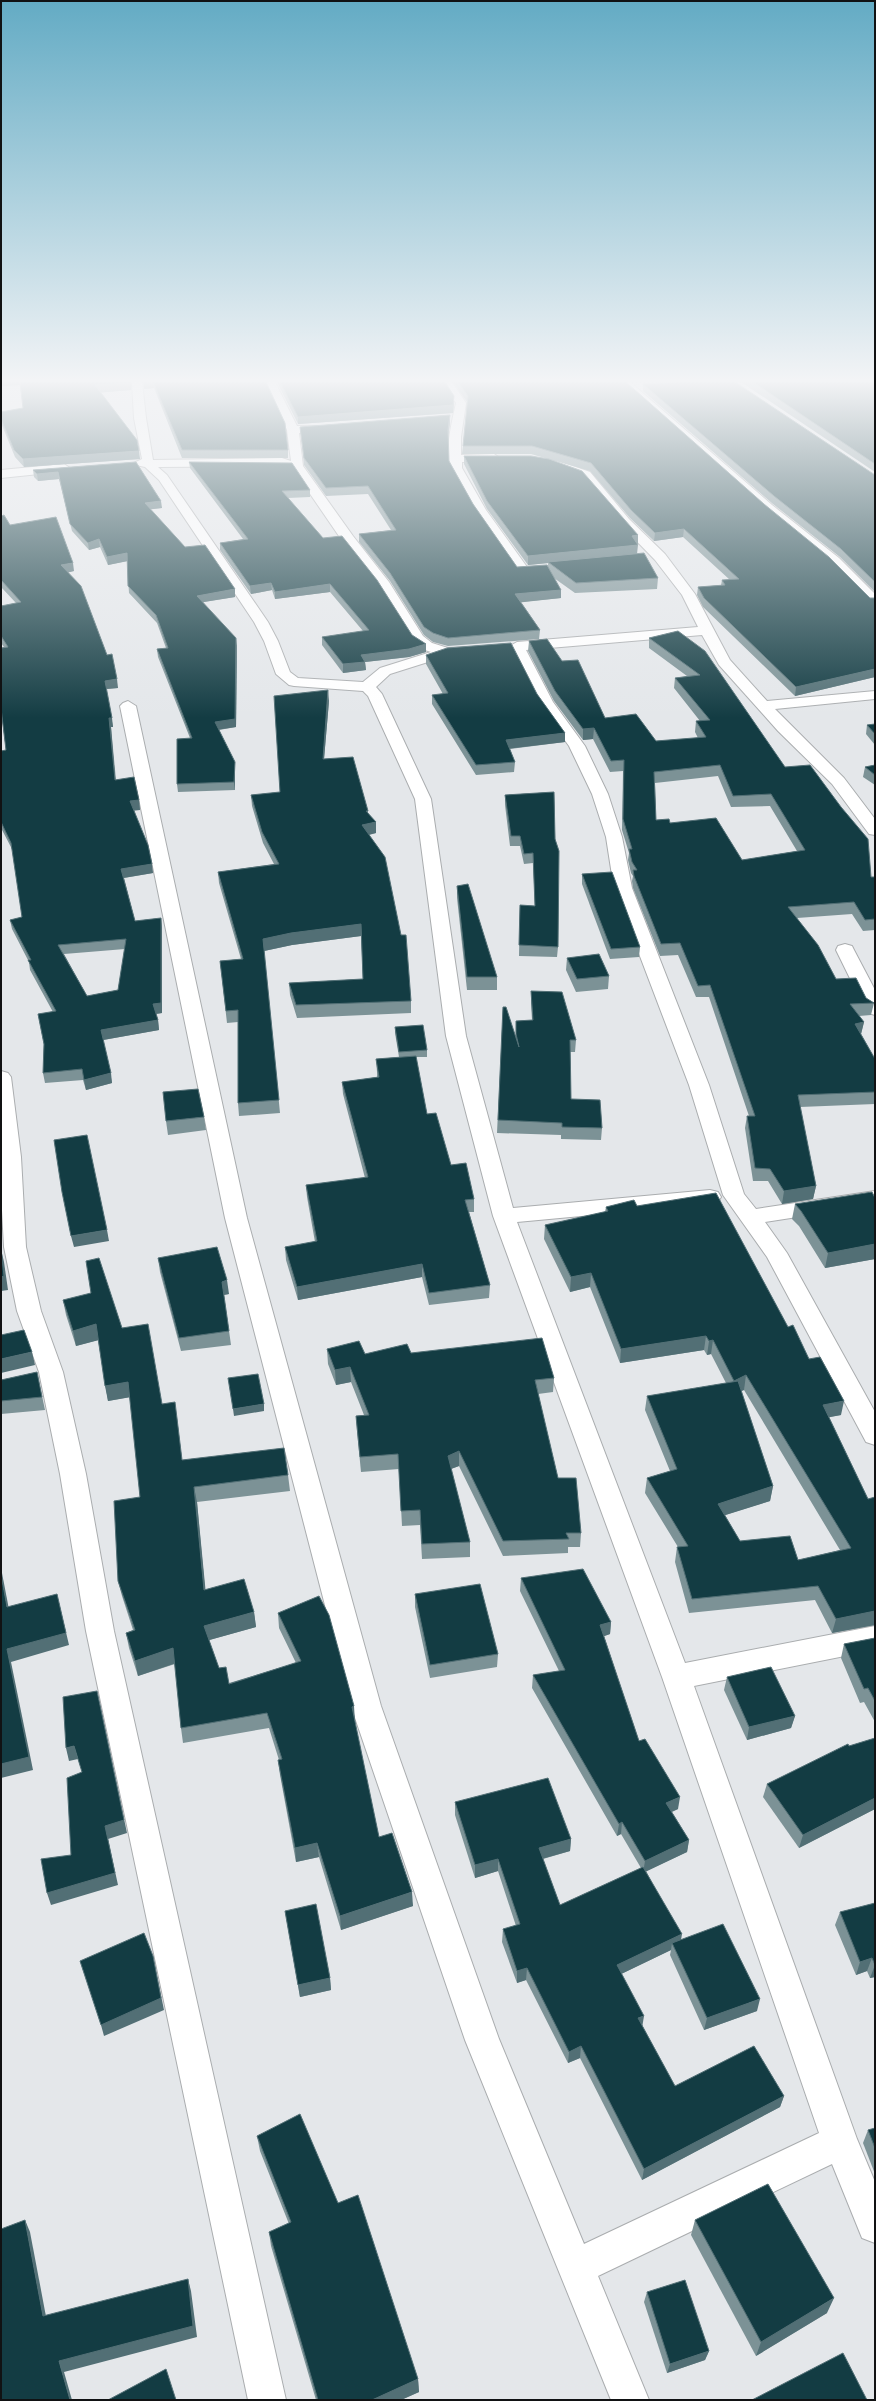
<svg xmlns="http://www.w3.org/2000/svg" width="876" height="2401" viewBox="0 0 876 2401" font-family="'Source Sans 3',sans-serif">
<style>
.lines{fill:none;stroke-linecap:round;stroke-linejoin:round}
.minor-casing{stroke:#aaadaf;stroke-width:2}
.minor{fill:#fff;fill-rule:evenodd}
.wall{fill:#7c9296;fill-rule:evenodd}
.shaded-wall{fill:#526f75}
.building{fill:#133c43;stroke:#526f75;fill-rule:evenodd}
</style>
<rect width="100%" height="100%" fill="#e4e7ea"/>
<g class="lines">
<g class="minor-casing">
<g id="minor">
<path d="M132,382h10l4,36 7,42 129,-2 9,3 -4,-31 -22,-48h10l22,44h38v4l-4,1 -32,2 4,33 50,70 36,46 34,54 9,7 16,5 23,-1 7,4 -7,4 -24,1 -57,18 -14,13 6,7 49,105 35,237 47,172 197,-18 8,2 3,5 -3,5 -8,2 -193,18 168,441 190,-37v24l-181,36 163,453 18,43v61l-13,-5 -30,-74 -234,112 51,124h-38l-146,-360 -114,-334 -126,-488 -105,-512 3,-3 5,-2 8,5 111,512 134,488 118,333 85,205 235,-111 -157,-456 -169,-461 -47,-180 -31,-237 -47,-103 -5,-5 -69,-5 -5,-1 -13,-11 -12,-33 -10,-19 -95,-142 -14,-13 -9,-2 -2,-2 8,-4 -8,-41zM282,466l11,3 50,73 35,45 35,55 9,7 9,3 -51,16 -17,14 -65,-4 -8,-6 -12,-31 -10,-19 -101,-147 -9,-8z"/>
<path d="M442,382h10l14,21 -5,34v18l33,-1 6,4 -6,4h-32v6l24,42 41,57 25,-1 2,3 -2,3 -34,2c-21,-30 -55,-72 -67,-105 -7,-17 1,-48 5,-66z"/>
<polygon points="619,382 630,382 772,505 839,558 875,594 875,606 870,605 829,564 764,511"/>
<polygon points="556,460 590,472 629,519 665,554 695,594 730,660 767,701 875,691 875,699 775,709 844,778 875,819 875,835 869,834 832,784 778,731 719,665 702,635 526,650 553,702 585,746 608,794 622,837 632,888 709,1085 744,1194 756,1209 875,1191 875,1205 765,1222 787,1253 875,1412 875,1445 866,1442 767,1257 723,1195 689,1085 614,888 606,837 592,794 569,746 538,703 510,646 517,642 698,627 682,595 655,560 621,525 582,478 552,466 550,464"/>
<polygon points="64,464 70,468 68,471 1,478 1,470"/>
<polygon points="845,944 852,946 854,950 875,990 875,1015 868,1013 865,1009 836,950 838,946"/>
<polygon points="1,1071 8,1073 11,1077 21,1157 26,1247 41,1311 63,1372 86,1474 114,1631 286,2400 248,2400 86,1631 60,1474 39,1372 17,1311 4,1247 1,1192"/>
</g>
</g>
<use href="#minor" class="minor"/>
</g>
<g class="wall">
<polygon points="1,382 132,382 131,390 101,392 140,459 24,467 15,457 1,423 1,412 23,408 20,385 1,386"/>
<polygon points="143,382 266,382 288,450 288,458 182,458 154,388 144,389"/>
<polygon points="277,382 445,382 454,396 454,403 453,413 298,424"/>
<polygon points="453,382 640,382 626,382 870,598 875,598 875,678 875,677 795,696 703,607 697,595 698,587 721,585 722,580 730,580 683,537 654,541 630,518 590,471 531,454 462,454 463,446 467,402"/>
<polygon points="741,382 875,382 875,472"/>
<polygon points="643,384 875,475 875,592 840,557 773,504 643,391"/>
<polygon points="450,415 450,423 448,436 449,461 473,504 517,567 548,566 548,563 528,565 487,509 464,464 464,456 638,544 637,544 637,554 658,578 657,589 575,593 554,578 561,590 561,598 521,602 540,630 539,639 448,646 433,642 424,635 390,581 359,542 359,534 391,530 368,494 326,496 304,465 300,427"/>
<polygon points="136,462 162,508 150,509 185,547 235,597 203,602 237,646 236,727 219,730 235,770 235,790 178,792 177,784 190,738 158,657 157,649 166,648 157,623 129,593 127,561 108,565 100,547 89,550 72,531 59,479 38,481 34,477 33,470"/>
<polygon points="189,462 310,490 310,497 288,498 323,538 412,635 426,644 426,652 409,657 365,662 366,670 343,673 322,645 322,637 363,631 330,592 275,599 272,590 251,594 220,550 220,543 243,539 190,468"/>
<path d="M1,516l9,9 64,46 -6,1 50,116 -12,1 7,38h-2l5,53 23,20 1,10h-6l19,63 -29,5 11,43 26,-3 1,10v85l-6,1 2,6 1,10 -56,10 9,43 -26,7 -3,-10 -38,3 -2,-10 1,-28 -6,-31 15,-2 -23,-42 -1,-8 -17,-33 -2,-9 12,-3 -9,-66 -12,-23v-77l5,-1 -5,-38v-64l3,-1 -3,-4v-37l15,-3 -15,-16zM125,949l-7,41 -31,6 -23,-42z"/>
<path d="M678,631l193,246h4v53l-12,1 -11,-17 -55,4 39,61 30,19 8,5 -3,12 -12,1 5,6 -3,12 14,25v45l-75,3 16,79 -3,13 -31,5 -14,-23h-15l-8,-53 2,-12h2l-40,-119h-13l-18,-42 -18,1 -27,-68 -1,-7 1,-5 -2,-3 -3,-13 1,-7 -7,-23 1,-59 -13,1 -17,-33 -10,1 -29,-39 -26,-50 1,-10 33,20 43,57 51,23 42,-3 -3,-6 1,-11h4l-26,-33 1,-10 12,-2 -38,-28v-10zM718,776l13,31 39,-1 27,45 -55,9 -72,-37 -14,-3 -1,-37z"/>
<polygon points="426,655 537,694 565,733 565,742 510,749 515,762 514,772 476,775 432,704 432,695 443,694 426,664"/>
<polygon points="329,701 324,759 368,811 368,813 376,833 369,835 411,1001 411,1013 297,1018 290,995 289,983 363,979 361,936 292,945 264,951 280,1113 239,1116 238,1103 238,1022 227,1023 220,961 241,959 219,883 218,872 274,864 263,843 252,806 251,795 280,792"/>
<polygon points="875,724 875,745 866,734 867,725"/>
<polygon points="875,765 875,785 863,777 865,767"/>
<polygon points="554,792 558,947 557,957 519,956 520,905 535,906 533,863 524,864 520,846 510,846 505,805 505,795"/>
<polygon points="582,874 640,947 639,957 610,959 582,884"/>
<polygon points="457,886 497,977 497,990 467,990 457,898"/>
<polygon points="567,958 609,976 608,989 576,992 566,970"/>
<polygon points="531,991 576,1040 575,1052 570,1052 571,1099 602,1128 601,1140 561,1139 561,1135 497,1133 503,1007 516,1036 516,1021 532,1020 531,1003"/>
<polygon points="395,1027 427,1050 427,1057 416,1057 427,1114 451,1165 474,1199 474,1212 469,1212 490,1285 489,1298 429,1305 422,1277 298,1300 286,1260 285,1247 315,1242 307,1197 306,1185 365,1178 343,1094 342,1082 377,1077 377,1072 376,1059 399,1057 395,1033"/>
<polygon points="204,1117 206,1130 168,1135 166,1121"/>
<polygon points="875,1198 875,1259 825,1268 799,1226 792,1219 795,1204"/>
<path d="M637,1206l151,121 21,32 32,56 -12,2 39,82 7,-2v128l-43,8 -17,-33 -126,13 -14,-51 2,-15h1l-33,-54 2,-15 23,-7 -25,-61 2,-14 79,-13 -15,-29 -4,1 -3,-5 -84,13 -30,-76 -20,5 -26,-53 1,-14 60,-13 1,-5zM744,1390l96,160 -42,10 -58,-19 -15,-26 45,-14 3,-15 -32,-95z"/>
<polygon points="158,1258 229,1294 224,1295 231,1345 181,1351 160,1272"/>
<polygon points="63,1300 122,1328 162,1404 177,1417 182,1460 288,1475 290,1491 197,1502 205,1589 254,1612 256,1627 209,1640 219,1668 229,1683 296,1663 279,1628 278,1613 354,1706 354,1720 379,1837 413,1906 341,1930 319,1857 296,1862 280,1775 278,1760 279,1760 269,1728 183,1743 181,1728 175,1664 138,1676 129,1648 126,1633 133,1630 122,1596 118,1581 140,1497 130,1397 108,1401 98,1340 76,1346 66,1315"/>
<polygon points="327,1349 365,1354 411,1353 554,1378 553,1392 538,1394 558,1478 581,1533 580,1547 568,1547 568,1553 503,1556 459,1466 451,1469 470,1542 470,1557 422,1559 420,1525 402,1526 399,1469 361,1472 357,1431 356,1416 364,1415 351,1382 336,1385 328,1364"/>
<polygon points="37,1372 45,1410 1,1414 1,1380"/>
<polygon points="521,1578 611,1622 610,1634 604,1636 639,1741 678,1809 672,1812 689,1840 687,1852 646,1871 681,1939 757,2011 704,2030 670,1955 671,1950 621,1974 642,2025 675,2086 784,2096 780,2107 642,2180 580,2058 568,2063 526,1980 517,1983 502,1942 503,1929 516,1926 498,1871 475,1878 455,1815 455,1802 571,1839 570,1851 543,1859 560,1905 641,1868 621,1834 617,1836 532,1688 533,1675 559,1671 520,1591"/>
<polygon points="415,1594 498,1654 497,1667 430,1678 415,1607"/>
<polygon points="875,1638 875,1722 864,1702 860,1703 841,1658 844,1644"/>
<polygon points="727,1677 795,1716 791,1728 747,1740 724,1690"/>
<polygon points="875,1738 875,1809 799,1848 763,1797 767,1784 849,1746"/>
<polygon points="875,1903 875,1977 870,1978 867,1971 856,1975 835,1925 840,1912"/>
<polygon points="285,1911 330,1978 331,1990 300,1997 287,1923"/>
<polygon points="875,2128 875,2174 863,2143 868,2130"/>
<polygon points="257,2136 338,2203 418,2379 419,2392 401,2400 316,2400 271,2246 269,2232 289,2224 260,2151"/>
<polygon points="695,2220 827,2313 756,2356 691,2235"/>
<polygon points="647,2292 709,2351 705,2360 667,2373 644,2302"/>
</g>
<g class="shaded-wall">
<polygon points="1,382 20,382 20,385 1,386"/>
<polygon points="132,382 131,390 96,393 95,385"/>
<polygon points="144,382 153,382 154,388 144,389"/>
<polygon points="454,396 454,403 453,413 298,424 298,417"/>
<polygon points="450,415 450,423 448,437 448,430"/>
<polygon points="139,451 140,459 24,467 23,459"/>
<polygon points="58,472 59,479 38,481 37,474"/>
<polygon points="161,501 162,508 145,510 145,503"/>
<polygon points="684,529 683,537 654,541 655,533"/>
<polygon points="638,535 638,544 632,545 632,536"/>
<polygon points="99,539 100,547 89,550 88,543"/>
<polygon points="638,545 637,554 548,562 548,563 528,565 528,556"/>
<polygon points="127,553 128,561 108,565 107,557"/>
<polygon points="73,563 74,571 62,574 61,565"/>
<polygon points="271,583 272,590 251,594 250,586"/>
<polygon points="330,584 330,592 275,599 275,592"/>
<polygon points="235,589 235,597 198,603 197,596"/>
<polygon points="561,590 561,598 515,603 515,594"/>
<polygon points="236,638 237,646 236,727 216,730 215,722"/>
<polygon points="426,644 426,652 409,657 365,662 366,670 343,673 343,664 361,655"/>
<polygon points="875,669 875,677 795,696 796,687"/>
<polygon points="117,679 118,688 106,689 105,681"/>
<polygon points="328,690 329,701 323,771 323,759"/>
<polygon points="109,718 112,718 113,727 111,727 116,789"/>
<polygon points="594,728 593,739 583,740 583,729"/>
<polygon points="565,733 565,742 506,749 506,740"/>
<polygon points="235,762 235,790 234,782"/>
<polygon points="139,800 140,810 131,811 130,801"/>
<polygon points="376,822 376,833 363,836 362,825"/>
<polygon points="152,864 153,873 123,878 121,869"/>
<polygon points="161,918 162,928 162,1013 155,1014 153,1004"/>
<polygon points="361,924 361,936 292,945 264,951 263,939 291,933"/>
<polygon points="158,1020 159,1030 103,1040 101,1030"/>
<polygon points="864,1022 861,1034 852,1036 855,1024"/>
<polygon points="111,1073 112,1083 86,1090 84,1080"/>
<polygon points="816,1186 813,1199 782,1204 784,1191"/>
<polygon points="107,1230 109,1241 74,1247 71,1236"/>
<polygon points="875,1244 875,1259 825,1268 828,1253"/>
<polygon points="1,1249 4,1262 8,1290 1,1291"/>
<polygon points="422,1264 422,1277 298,1300 297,1287"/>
<polygon points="591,1273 590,1287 570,1292 571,1277"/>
<polygon points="227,1280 229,1294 223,1295 222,1282"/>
<polygon points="96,1324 99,1340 76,1346 73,1331"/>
<polygon points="706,1336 704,1350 620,1363 621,1349"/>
<polygon points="713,1340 711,1354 707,1355 709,1341"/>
<polygon points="32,1352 35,1365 1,1373 1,1359"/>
<polygon points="350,1367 351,1382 336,1385 335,1370"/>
<polygon points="746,1375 744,1390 732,1395 734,1381"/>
<polygon points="128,1382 131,1397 108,1401 105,1386"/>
<polygon points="844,1401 841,1415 820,1419 823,1405"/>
<polygon points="264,1404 264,1411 234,1416 233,1409"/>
<polygon points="459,1451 459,1466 448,1470 448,1456"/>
<polygon points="773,1486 770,1501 716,1518 718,1504"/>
<polygon points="194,1487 197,1502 207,1605 204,1590"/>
<polygon points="1,1569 2,1573 11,1620 7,1607 1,1574"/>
<polygon points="57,1594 69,1645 11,1662 33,1770 1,1778 1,1764 7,1649"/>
<polygon points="875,1611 875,1625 832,1633 836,1619"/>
<polygon points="254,1612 256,1627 206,1641 204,1626"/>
<polygon points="611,1622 610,1634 599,1638 600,1625"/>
<polygon points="173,1648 176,1663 138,1676 135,1661"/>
<polygon points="100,1704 127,1833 108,1839 118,1885 51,1905 47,1893 105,1826"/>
<polygon points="354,1706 355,1721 352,1707"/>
<polygon points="795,1716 791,1728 747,1740 749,1727"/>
<polygon points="74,1746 78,1759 69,1761 66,1748"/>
<polygon points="680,1797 678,1809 664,1815 666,1803"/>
<polygon points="875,1798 875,1809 799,1848 803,1835"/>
<polygon points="622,1822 621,1834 617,1836 619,1824"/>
<polygon points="571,1839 570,1851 538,1860 539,1848"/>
<polygon points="689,1840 687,1852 643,1873 645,1861"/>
<polygon points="317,1843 319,1857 296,1862 295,1848"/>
<polygon points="498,1859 498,1871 475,1878 475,1865"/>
<polygon points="412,1892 413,1906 341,1930 340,1916"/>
<polygon points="682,1934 680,1946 672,1943 671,1950 615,1977 617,1965"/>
<polygon points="153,1956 164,2010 104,2036 101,2025"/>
<polygon points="872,1958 867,1971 856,1975 860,1962"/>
<polygon points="875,1965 875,1977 870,1978"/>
<polygon points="527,1968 526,1980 517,1983 517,1971"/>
<polygon points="330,1978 331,1990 300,1997 298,1985"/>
<polygon points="760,1999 757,2011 704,2030 707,2018"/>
<polygon points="644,2016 642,2028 638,2018"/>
<polygon points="581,2046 580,2058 568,2063 569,2052"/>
<polygon points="784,2096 780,2107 642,2180 644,2169"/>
<polygon points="25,2220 30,2232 48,2327 43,2316"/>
<polygon points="188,2279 191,2291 197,2337 64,2372 72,2400 70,2400 59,2361"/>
<polygon points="834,2298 827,2313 756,2356 761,2342"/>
<polygon points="709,2351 705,2360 667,2373 670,2364"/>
<polygon points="418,2379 419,2392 401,2400 372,2400"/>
</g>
<g class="building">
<polygon points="20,382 130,382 130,383 95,385 137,440 139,451 23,459 14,450 1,419 1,412 23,408"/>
<polygon points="153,382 266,382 285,423 288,450 182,450"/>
<polygon points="280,382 445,382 454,396 453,405 298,417"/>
<polygon points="458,382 626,382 764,504 829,557 870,598 875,598 875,669 796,687 704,598 698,587 725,585 722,580 739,579 684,529 655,533 631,510 591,463 532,446 463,446 468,396"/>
<polygon points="681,382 735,382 875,475 875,582 841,549 774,496 643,384"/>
<polygon points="753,382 875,382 875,464"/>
<polygon points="450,415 448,430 449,461 473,504 517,567 547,565 561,590 515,594 540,630 448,638 433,633 424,627 390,573 359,534 396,530 368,486 326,488 304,458 300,427"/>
<polygon points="464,456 531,456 549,459 582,471 638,535 632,536 638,545 528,556 487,501"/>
<polygon points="136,462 161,501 145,503 185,547 205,545 235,589 197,596 236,638 235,719 215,722 235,762 234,782 177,784 177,739 192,738 157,649 168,648 156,615 128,586 127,553 107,557 99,539 88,543 70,524 58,472 37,474 33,470"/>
<polygon points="189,462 292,463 310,490 282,491 323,538 342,536 377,580 412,635 426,644 409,649 361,655 365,662 343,664 322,637 369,630 330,584 275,592 271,583 250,586 220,543 248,539"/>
<path d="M4,515l6,10 46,-8 17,46 -12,2 20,21 26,69 5,-1 5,25 -12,2 7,37h-3l6,62 19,-3 5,23 -9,1 18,44 4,19 -31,5 14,52 26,-3v85l-8,1 5,16 -57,10 10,43 -27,7 -2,-11 -39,4 1,-29 -6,-30 18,-3 -28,-51h3l-21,-40 12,-3 -11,-74 -10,-21v-71l5,-1 -5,-42v-60l7,-1 -7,-11v-30l20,-4 -20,-22v-64zM126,939l-8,51 -31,6 -29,-51z"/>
<polygon points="644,553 658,578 576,583 548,562"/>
<path d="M678,631l27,20 80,116 25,-2 31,42 27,32 3,38h4v42l-10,1 -11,-18 -66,5 30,38 18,34 20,-1 10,20 8,5 -24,1 14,18 -9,2 20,35v33l-77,3 18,91 -32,5 -14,-22 -15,-1 -8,-52h8l-45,-131 -12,1 -18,-43 -19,1 -27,-68 -1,-6h4l-5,-8 -3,-13h3l-9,-30 1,-59 -13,1 -17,-33 -11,1 -28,-38 -26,-50 18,-2 15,22 16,-1 27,58 31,-4 20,27 50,-4 -10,-16 14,-1 -35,-42 25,-3 -51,-37zM720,765l13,31 38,-2 34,56 -63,10 -26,-42 -46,5 -1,-4 -13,1 -2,-48z"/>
<polygon points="511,643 537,694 565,733 506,740 515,762 476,765 432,695 448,693 426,655 447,648"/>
<polygon points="328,690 323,759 353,757 368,811 366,811 376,822 362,825 385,857 401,935 406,935 411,1001 296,1005 289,983 363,979 361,924 291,933 263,939 279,1100 238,1103 238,1010 226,1011 220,961 243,959 218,872 279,864 262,832 251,795 280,792 274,696"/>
<polygon points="875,724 875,734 867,725"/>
<polygon points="875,765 875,775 865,767"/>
<polygon points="554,792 555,839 559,851 558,947 519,945 520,905 535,906 533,853 524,854 520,836 511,836 505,795"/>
<polygon points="612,872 640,947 611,949 582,874"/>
<polygon points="468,884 497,977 467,977 457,886"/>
<polygon points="599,954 609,976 577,979 567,958"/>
<polygon points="531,991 562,992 576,1040 570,1040 571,1099 600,1100 602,1128 562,1127 562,1123 498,1120 503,1007 506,1007 519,1047 516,1034 516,1021 533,1020"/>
<polygon points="423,1025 427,1050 399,1052 395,1027"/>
<polygon points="416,1056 427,1114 436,1113 451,1165 466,1163 474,1199 465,1200 490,1285 429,1293 422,1264 297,1287 285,1247 317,1241 306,1185 368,1177 342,1082 379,1077 376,1059"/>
<polygon points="198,1089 204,1117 166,1121 163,1092"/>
<polygon points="87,1135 107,1230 71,1236 62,1192 54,1140"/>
<polygon points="872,1192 875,1198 875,1244 828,1253 801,1211 795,1204"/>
<polygon points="716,1193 788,1327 793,1325 809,1359 820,1357 844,1401 823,1405 868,1499 875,1497 875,1611 836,1619 818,1586 692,1599 677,1547 688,1546 647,1478 677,1469 647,1396 738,1381 773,1486 718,1504 740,1541 790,1536 798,1560 851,1548 746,1375 734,1381 713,1340 709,1341 706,1336 621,1349 591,1273 571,1277 545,1225 608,1211 606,1207 634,1200 637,1206"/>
<polygon points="217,1247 227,1280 222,1282 229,1331 179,1338 158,1258"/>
<polygon points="1,1249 4,1276 1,1277"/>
<polygon points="99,1258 122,1328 148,1324 162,1404 175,1402 182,1460 284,1448 288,1475 194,1487 204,1590 244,1579 254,1612 204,1626 219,1668 226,1667 229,1684 301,1661 278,1613 319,1596 329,1615 354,1706 352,1707 379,1837 392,1833 412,1892 340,1916 317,1843 295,1848 278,1760 282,1759 267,1713 181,1728 173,1648 135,1661 126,1633 135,1630 118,1581 114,1501 140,1497 128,1382 105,1386 96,1324 73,1331 63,1300 91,1293 86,1261"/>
<polygon points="24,1330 32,1352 1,1359 1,1335"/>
<polygon points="542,1338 554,1378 535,1380 558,1478 576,1478 581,1533 566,1533 569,1539 503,1541 459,1451 448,1456 470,1542 422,1544 420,1510 401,1511 398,1454 360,1457 356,1416 369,1415 350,1367 335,1370 327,1349 359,1341 365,1354 407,1344 411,1353"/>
<polygon points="37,1372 42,1397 1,1401 1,1380"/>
<polygon points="258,1374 264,1404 233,1409 228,1378"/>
<polygon points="583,1569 611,1622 600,1625 639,1741 645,1739 680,1797 666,1803 689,1840 645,1861 622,1822 619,1824 533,1675 565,1670 521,1578"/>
<polygon points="1,1574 7,1607 57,1594 66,1633 7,1649 29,1757 1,1764"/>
<polygon points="480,1584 498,1654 430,1665 415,1594"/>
<polygon points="875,1638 875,1701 868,1688 864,1689 844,1644"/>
<polygon points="771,1667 795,1716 749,1727 727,1677"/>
<polygon points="97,1691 124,1820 105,1826 115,1873 47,1893 41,1859 71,1855 67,1778 82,1772 74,1746 66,1748 63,1697"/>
<polygon points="875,1738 875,1798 803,1835 767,1784 848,1744 849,1746"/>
<polygon points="548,1778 571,1839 539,1848 560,1905 643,1867 682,1934 617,1965 644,2016 638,2018 675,2086 754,2046 784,2096 644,2169 581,2046 569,2052 527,1968 517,1971 503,1929 520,1924 498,1859 475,1865 455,1802"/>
<polygon points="875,1903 875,1965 872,1958 860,1962 840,1912"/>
<polygon points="316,1904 330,1978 298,1985 285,1911"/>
<polygon points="723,1924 760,1999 707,2018 672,1943"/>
<polygon points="144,1933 153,1956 161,1998 101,2025 80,1961"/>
<polygon points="300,2114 338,2203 358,2195 418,2379 372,2400 318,2400 269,2232 291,2222 257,2136"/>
<polygon points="875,2128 875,2148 868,2130"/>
<polygon points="768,2184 834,2298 761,2342 695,2220"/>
<polygon points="25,2220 43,2316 188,2279 193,2326 59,2361 70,2400 1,2400 1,2229"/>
<polygon points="685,2280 709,2351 670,2364 647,2292"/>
<polygon points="843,2353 867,2400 752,2400"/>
<polygon points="166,2369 176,2400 108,2400"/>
</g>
<linearGradient id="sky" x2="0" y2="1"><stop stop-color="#63abc4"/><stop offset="0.53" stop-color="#f3f4f6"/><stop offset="1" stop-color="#f3f4f6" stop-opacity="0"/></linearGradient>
<rect width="876" height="718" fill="url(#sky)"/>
<rect width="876" height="2401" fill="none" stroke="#111213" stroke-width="4"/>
</svg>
